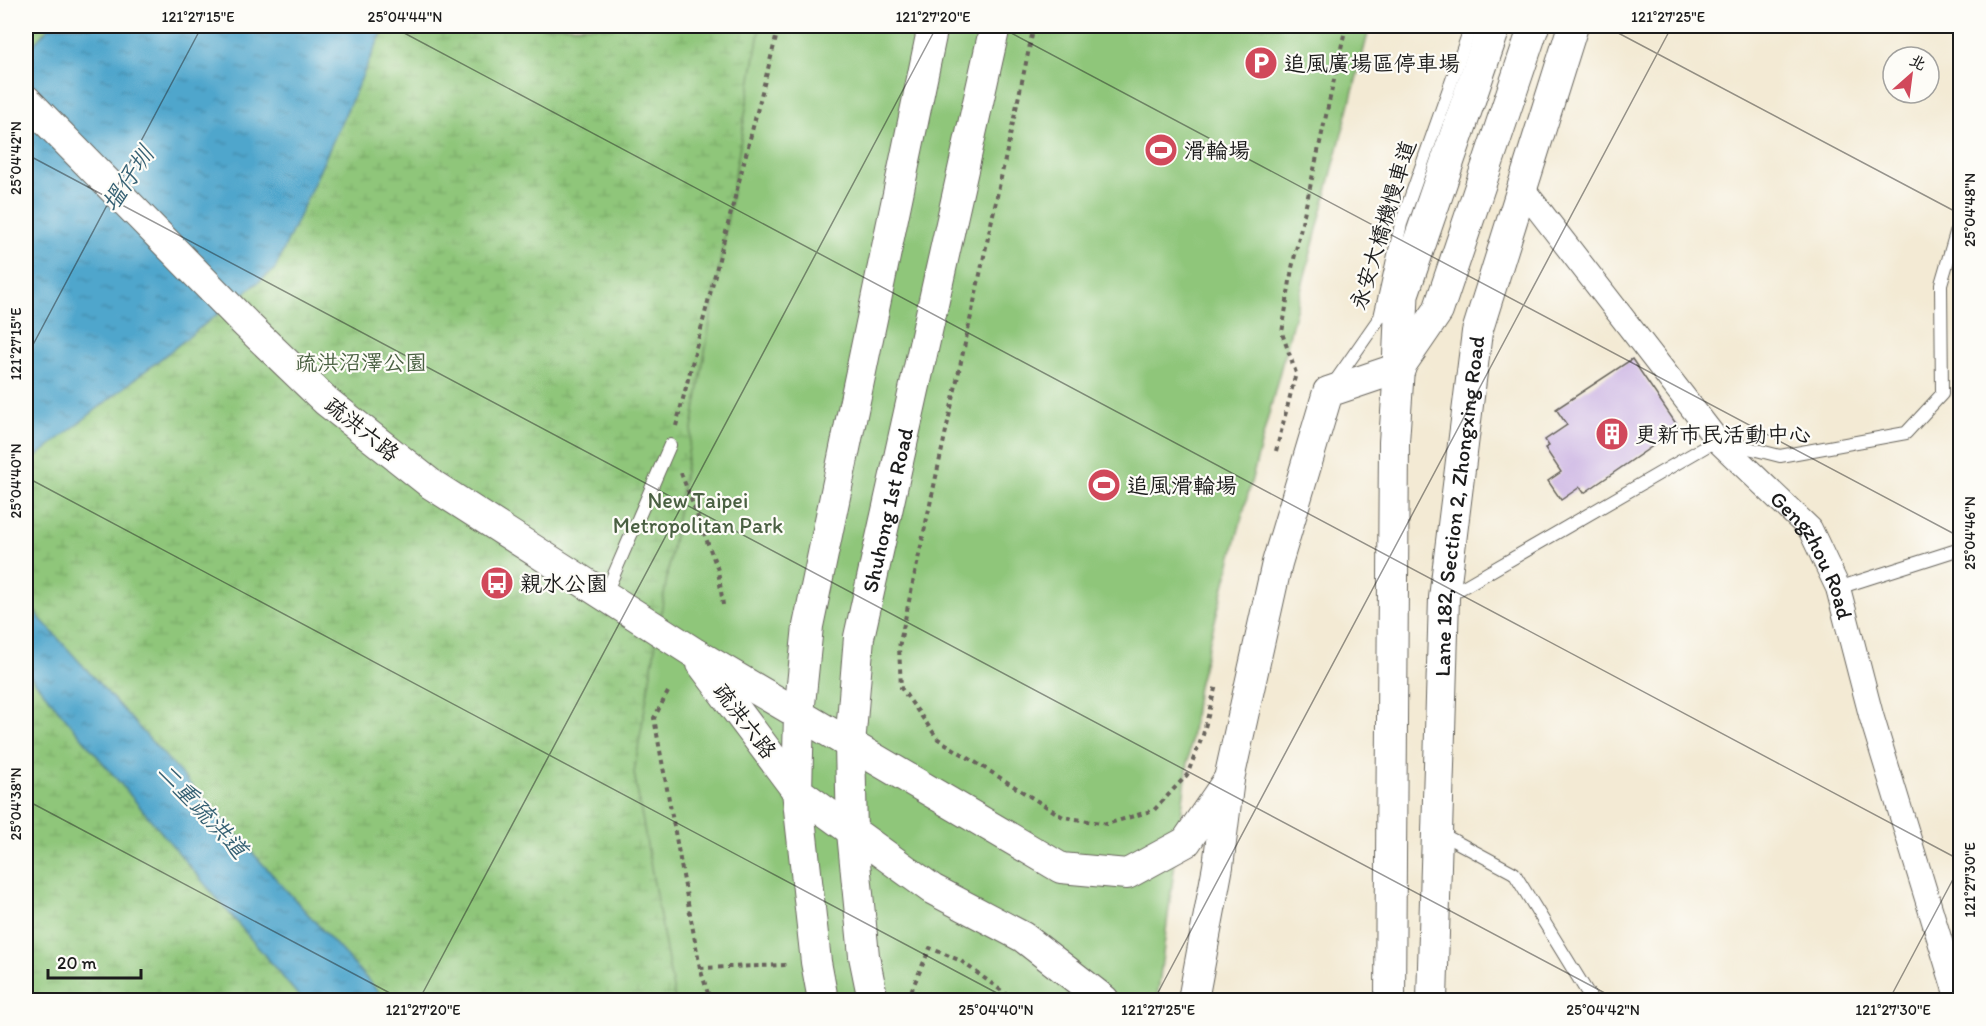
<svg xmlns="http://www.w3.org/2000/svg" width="1986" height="1026" viewBox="0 0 1986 1026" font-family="Itim,'LXGW WenKai TC',sans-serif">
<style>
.green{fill:#8fc67a;stroke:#56714b;stroke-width:1.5}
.wetland{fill:url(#wetland-marsh);stroke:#56714b;stroke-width:1.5}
.water{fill:url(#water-ripples);stroke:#366174;stroke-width:1.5}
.building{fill:#cbb3e3}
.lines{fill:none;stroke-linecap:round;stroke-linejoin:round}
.service-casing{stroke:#67645c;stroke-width:14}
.minor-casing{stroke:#67645c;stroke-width:26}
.tertiary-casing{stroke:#67645c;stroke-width:32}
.secondary-casing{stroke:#67645c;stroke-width:35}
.path{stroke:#67645c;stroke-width:4;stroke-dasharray:4.5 4.5;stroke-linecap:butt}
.service{stroke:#fff;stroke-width:12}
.minor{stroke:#fff;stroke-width:24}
.tertiary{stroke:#fff;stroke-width:30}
.secondary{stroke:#fff;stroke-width:33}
.ticks{fill:none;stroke:#1c1c1c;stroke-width:1.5;stroke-opacity:0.45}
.labels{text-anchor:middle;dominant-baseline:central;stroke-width:4.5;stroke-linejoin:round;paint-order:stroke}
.poi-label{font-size:22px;fill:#1c1c1c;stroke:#fdfcf7;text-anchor:start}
.street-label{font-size:22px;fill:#1c1c1c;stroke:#fdfcf7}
.park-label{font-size:22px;fill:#4a6042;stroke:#fdfcf7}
.water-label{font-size:24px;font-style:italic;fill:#366174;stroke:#fdfcf7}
.neatline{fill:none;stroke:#1c1c1c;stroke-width:2}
.ticks-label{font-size:15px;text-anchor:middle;fill:#1c1c1c}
</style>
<defs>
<pattern id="wetland-marsh" width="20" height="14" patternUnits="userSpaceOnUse" patternTransform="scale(1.5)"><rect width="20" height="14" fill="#8fc67a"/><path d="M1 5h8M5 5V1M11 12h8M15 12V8" fill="none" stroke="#7baa69"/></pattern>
<pattern id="water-ripples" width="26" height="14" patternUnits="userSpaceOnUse" patternTransform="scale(1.5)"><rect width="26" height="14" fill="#4fa6cc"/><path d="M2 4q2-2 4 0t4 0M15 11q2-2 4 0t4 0" fill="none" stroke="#4186a5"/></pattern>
</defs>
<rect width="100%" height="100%" fill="#fdfcf7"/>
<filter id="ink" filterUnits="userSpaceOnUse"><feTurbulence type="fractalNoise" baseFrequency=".0167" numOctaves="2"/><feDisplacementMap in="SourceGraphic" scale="12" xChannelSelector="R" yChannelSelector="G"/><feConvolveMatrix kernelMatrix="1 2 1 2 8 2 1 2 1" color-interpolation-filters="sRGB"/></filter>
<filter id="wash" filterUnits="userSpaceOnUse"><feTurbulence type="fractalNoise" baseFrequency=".008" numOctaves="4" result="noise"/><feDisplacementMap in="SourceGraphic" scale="24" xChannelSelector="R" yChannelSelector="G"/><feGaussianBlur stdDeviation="1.35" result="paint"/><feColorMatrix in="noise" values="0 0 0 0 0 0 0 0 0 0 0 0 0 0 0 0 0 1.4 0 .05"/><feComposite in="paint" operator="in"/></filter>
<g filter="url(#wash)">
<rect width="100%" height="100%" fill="#f3ead4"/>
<polygon class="green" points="26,26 1370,26 1198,686 1157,1000 26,1000"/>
<polygon class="wetland" points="26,26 760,26 634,773 675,1000 26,1000"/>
<polygon class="water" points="50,26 385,26 275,269 32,460 28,605 386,1000 302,1000 26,671 26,53"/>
<g id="blocks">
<polygon class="building" points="1632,359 1679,428 1584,493 1580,487 1561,500 1548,481 1561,472 1545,448 1549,446 1545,440 1567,425 1556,409"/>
</g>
</g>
<g filter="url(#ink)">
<use href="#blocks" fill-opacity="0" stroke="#67645c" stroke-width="1.5"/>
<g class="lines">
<g class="service-casing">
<g id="service">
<polyline points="1334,383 1380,317 1401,224 1471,26"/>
<polyline points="1838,588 1960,549"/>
<polyline points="605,595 670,445"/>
<polyline points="1446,597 1717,440 1780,456 1906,433 1942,394 1941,284 1960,219"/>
<polyline points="1438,832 1514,873 1592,1000"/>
</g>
</g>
<g class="minor-casing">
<g id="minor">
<path id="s1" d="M1522,188l195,252 93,89 28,59 33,127 87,285"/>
</g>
</g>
<g class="tertiary-casing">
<g id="tertiary">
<polyline points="26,100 247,325 326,401 431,484 693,652 1061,868 1127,874 1186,842 1229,779"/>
<polyline points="702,664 797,791 932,889 1023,937 1104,1000"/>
<polyline points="823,1000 816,962 797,791 799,714 808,626 933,26"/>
<path id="s2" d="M873,1000l-9,-44 -12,-124 -2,-87 9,-108 136,-611"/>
<polyline points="1193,1000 1218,866 1229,779 1277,563 1328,392 1399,368"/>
<polyline points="1390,1000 1394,442 1399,368 1438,311 1534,26"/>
<path id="s3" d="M1432,1000l12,-402 33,-266 96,-306"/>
</g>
</g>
<g class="secondary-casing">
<polyline id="secondary" points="1399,368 1402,294 1494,26"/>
</g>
<g class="path">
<polyline points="1034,26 899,647 901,688 938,739 1063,817 1107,824 1154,810 1187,775 1203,735 1216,685"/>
<polyline points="676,426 779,26"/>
<polyline points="1276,451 1296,373 1282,333 1292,268 1346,26"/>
<polyline points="681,473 718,570 723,605"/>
<polyline points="668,692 654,718 700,968 710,1000"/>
<polyline points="700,968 787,965"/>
<polyline points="914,1000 912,989 930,948 961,961 1014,1000"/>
</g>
<use href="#service" class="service"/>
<use href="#minor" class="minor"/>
<use href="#tertiary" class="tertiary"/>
<use href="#secondary" class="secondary"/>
</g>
</g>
<path class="ticks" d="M391,26l1569,834M998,26l962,511M1605,26l355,188M26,154l1592,846M26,358l176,-332M26,477l984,523M26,800l377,200M419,1000l518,-974M1154,1000l518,-974M1889,1000l71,-134"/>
<defs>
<g id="parking-disc" transform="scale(1.725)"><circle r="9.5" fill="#d1495b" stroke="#fdfcf7"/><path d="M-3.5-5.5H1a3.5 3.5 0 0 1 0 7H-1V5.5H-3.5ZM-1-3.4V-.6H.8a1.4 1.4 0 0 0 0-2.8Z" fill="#fff"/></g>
<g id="stadium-disc" transform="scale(1.725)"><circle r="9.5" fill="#d1495b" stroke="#fdfcf7"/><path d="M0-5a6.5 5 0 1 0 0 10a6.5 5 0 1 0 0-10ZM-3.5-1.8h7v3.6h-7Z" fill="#fff"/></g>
<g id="building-disc" transform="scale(1.725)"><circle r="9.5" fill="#d1495b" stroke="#fdfcf7"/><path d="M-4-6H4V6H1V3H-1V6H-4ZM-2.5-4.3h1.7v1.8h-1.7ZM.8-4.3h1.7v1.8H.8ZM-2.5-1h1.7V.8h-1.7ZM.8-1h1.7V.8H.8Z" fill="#fff"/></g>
<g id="bus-disc" transform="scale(1.725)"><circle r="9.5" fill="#d1495b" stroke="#fdfcf7"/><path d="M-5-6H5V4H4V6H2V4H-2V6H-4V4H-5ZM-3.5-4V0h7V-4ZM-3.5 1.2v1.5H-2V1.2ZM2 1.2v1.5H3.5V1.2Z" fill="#fff"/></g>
</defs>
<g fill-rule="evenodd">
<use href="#parking-disc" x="1261" y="63"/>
<use href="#stadium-disc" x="1161" y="150"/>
<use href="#building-disc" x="1612" y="434"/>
<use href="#stadium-disc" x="1104" y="485"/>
<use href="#bus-disc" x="497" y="583"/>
</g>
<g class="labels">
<g class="poi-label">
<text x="1284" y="63">追風廣場區停車場</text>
<text x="1184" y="150">滑輪場</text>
<text x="1635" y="434">更新市民活動中心</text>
<text x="1127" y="485">追風滑輪場</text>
<text x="520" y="583">親水公園</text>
</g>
<g class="street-label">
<text transform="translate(1383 225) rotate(-73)">永安大橋機慢車道</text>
<text transform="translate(362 429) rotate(39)">疏洪六路</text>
<text stroke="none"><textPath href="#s3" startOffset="495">Lane 182, Section 2, Zhongxing Road</textPath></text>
<text stroke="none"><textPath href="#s2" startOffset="495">Shuhong 1st Road</textPath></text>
<text stroke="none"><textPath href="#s1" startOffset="471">Gengzhou Road</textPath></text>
<text transform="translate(745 721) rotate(53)">疏洪六路</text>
</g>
<g class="park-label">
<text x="361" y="362">疏洪沼澤公園</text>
<text x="698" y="500">New Taipei<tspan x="698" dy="25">Metropolitan Park</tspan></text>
</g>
<g class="water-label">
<text transform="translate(127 179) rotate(-56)">塭仔圳</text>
<text transform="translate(203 810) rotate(47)">二重疏洪道</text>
</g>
</g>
<rect width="1986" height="1026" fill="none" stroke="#fdfcf7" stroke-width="66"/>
<g transform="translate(1911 75) rotate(28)"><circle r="28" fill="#fdfcf7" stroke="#a3a29f" stroke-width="1.5"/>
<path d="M0-4.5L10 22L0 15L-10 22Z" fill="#d1495b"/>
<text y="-9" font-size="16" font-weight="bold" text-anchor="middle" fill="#1c1c1c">北</text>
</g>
<path d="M48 969v9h93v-9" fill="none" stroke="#1c1c1c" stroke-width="3"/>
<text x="57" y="969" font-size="18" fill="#1c1c1c" stroke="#fdfcf7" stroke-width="4.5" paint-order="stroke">20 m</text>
<rect x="33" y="33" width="1920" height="960" class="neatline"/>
<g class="ticks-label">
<text x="198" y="22">121°27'15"E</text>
<text x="405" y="22">25°04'44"N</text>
<text x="933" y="22">121°27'20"E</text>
<text x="1668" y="22">121°27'25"E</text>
<text transform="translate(16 158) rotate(-90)" y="5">25°04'42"N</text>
<text transform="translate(1970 210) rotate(-90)" y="5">25°04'48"N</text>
<text transform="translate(16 344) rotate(-90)" y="5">121°27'15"E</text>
<text transform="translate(16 481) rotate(-90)" y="5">25°04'40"N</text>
<text transform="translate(1970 533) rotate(-90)" y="5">25°04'46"N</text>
<text transform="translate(16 804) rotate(-90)" y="5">25°04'38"N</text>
<text transform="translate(1970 880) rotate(-90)" y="5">121°27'30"E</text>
<text x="423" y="1015">121°27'20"E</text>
<text x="996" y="1015">25°04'40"N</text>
<text x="1158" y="1015">121°27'25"E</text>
<text x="1603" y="1015">25°04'42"N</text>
<text x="1893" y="1015">121°27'30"E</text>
</g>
</svg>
